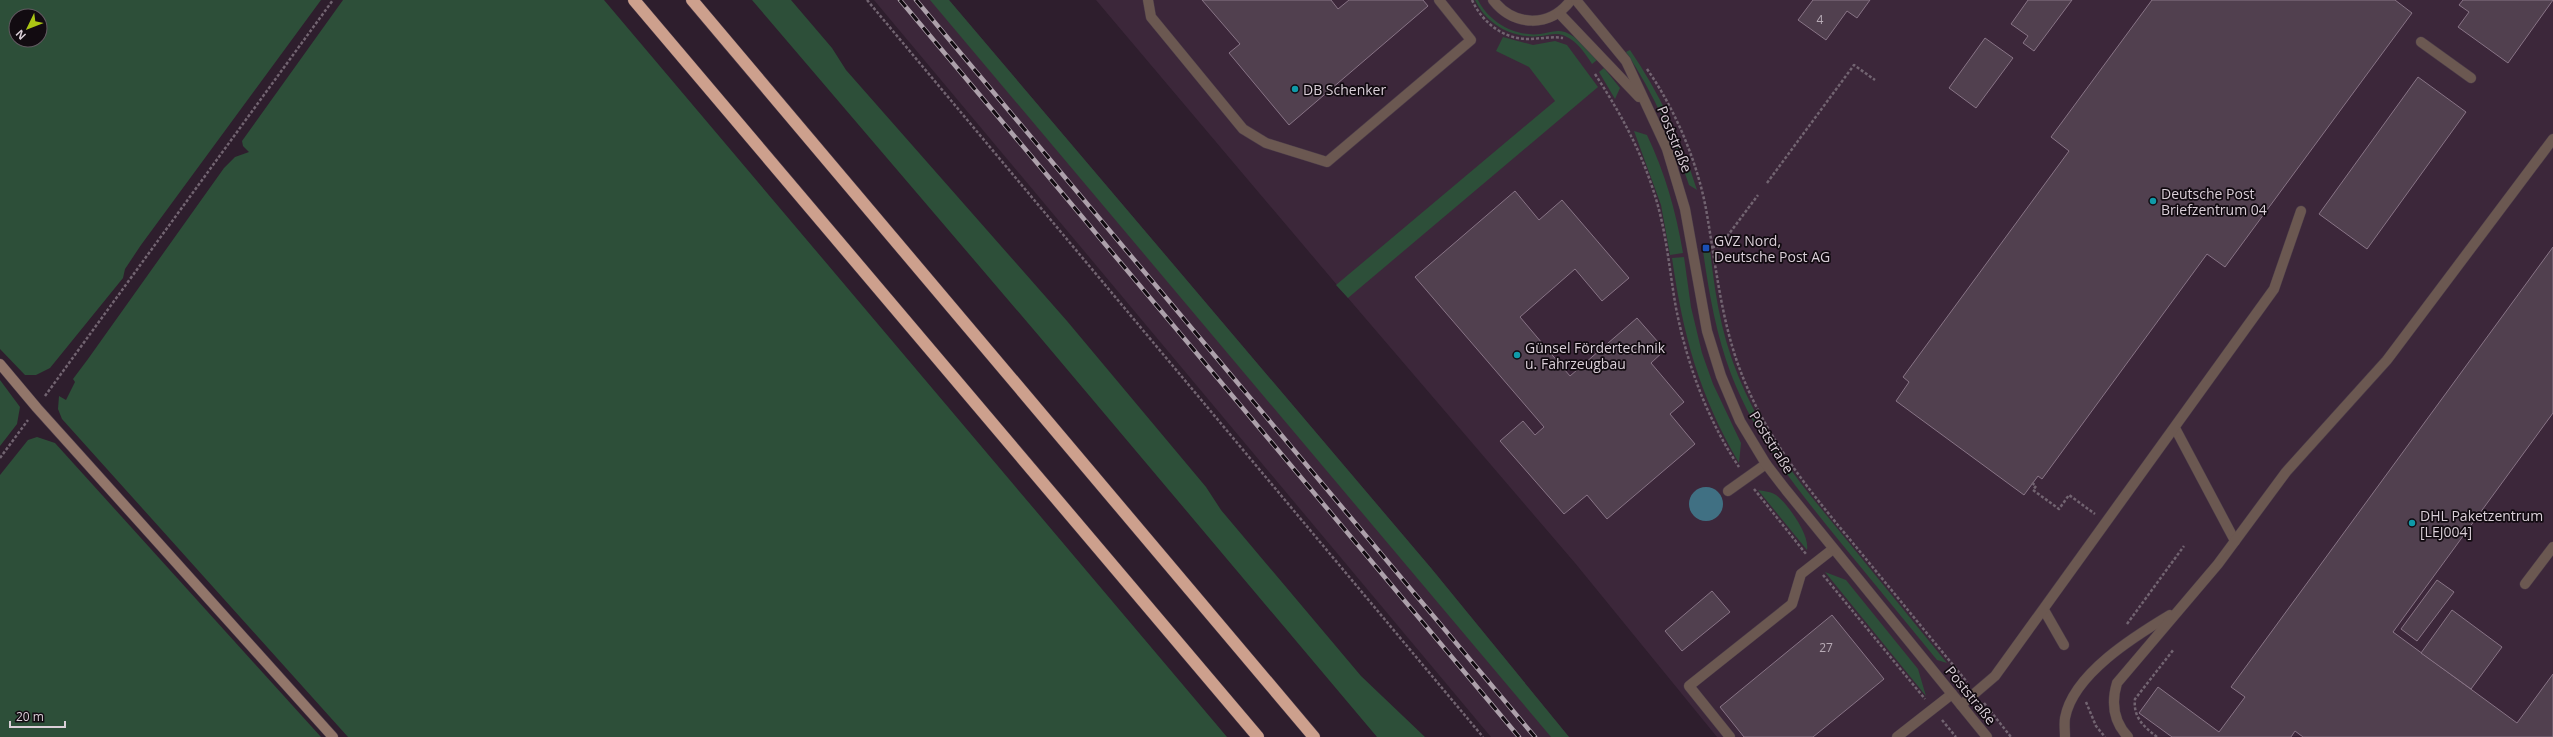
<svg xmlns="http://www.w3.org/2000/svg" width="2553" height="737" viewBox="0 0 2553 737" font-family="'Open Sans',sans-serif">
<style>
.built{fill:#3c273a}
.green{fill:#2d4f39;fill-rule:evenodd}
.water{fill:#407083}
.building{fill:#51404f;stroke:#887486}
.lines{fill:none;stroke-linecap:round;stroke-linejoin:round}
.service-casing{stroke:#4a3a48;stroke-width:11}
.tertiary-casing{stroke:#4a3a48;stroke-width:11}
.secondary-casing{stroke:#4a3a48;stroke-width:11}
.motorway-casing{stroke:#4a3a48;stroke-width:13}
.path{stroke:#726471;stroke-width:2.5;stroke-dasharray:3 2;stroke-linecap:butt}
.service{stroke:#6b5851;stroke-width:10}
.tertiary{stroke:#6b5851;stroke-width:10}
.secondary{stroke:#92766a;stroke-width:10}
.motorway{stroke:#cda08d;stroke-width:12}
.rail-casing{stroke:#ada1ab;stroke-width:4.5}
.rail{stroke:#120b11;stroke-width:3;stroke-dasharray:9;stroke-linecap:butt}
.culture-dot{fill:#0f9aa8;stroke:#120b11;stroke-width:1.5}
.transit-dot{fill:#1a4fb4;stroke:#120b11;stroke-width:1.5}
.labels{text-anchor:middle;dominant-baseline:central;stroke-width:3.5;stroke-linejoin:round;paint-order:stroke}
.number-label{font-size:12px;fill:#b8abb6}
.poi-label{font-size:14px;fill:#dacfd8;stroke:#120b11;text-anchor:start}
.street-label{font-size:14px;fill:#dacfd8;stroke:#120b11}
</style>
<rect width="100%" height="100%" fill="#2e1e2d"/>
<g class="built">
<polygon points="874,0 949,0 1431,568 1569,737 1491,737"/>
<polygon points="1096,0 2553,0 2553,737 1717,737 1575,563 1348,298"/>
</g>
<g class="green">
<path d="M0,0h321l-180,245 -16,24 -2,9 -73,90 -14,7h-11l-25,-26zM16,16h24v24h-24z"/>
<polygon points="343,0 604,0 1227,737 348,737 62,419 58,409 59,396 66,400 75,382 73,379 88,359 224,168 235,157 249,152 243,146 242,141"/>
<polygon points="752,0 791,0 832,48 846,70 1067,321 1206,487 1221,510 1361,676 1425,737 1377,737 1039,336"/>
<polygon points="930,0 949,0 1431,568 1569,737 1551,737"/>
<path d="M1475,0h3c11,22 37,37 62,34 8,-1 16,-5 25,-2 13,5 23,18 32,28l-5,4c-7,-11 -15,-23 -27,-28 -8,-4 -16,-1 -24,0 -28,3 -54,-11 -66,-36z"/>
<polygon points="1503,37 1533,45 1555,41 1567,45 1598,87 1348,298 1336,285 1555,101 1529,67 1496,51"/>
<path d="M1630,50c30,44 51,89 67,140l-8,-5c-16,-48 -35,-91 -63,-133z"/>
<polygon points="1604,68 1620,88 1615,99 1599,72"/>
<path d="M1634,131l13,4c18,38 29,76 36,118l-13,2 -9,-50z"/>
<path d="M1710,250c3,25 6,50 12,75 15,64 48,119 88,170l137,168 -10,-3c-32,-39 -64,-78 -96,-117 -43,-53 -85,-104 -110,-169 -15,-40 -22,-81 -28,-123z"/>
<path d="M1684,257l7,50 11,46 11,31 28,59 -2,20c-40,-68 -56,-128 -67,-205z"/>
<polygon points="0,380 20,407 17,424 0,446"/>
<polygon points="37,437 55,443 321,737 0,737 0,475 28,440"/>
<path d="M1758,490c5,1 14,2 18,5 12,9 34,40 31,55z"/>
<polygon points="1825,572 1846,580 1850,585 1918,669 1926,696"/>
</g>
<circle class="water" cx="1706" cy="504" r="17"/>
<g class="building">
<polygon points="1202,0 1331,0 1338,9 1349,0 1423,0 1428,6 1289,125 1229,53 1240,44"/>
<polygon points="1813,0 1870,0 1857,18 1847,11 1826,40 1798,20"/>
<polygon points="2028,0 2072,0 2034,51 2023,43 2028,36 2011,24"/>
<polygon points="2152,0 2395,0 2412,13 2225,267 2207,254 2042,479 2038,476 2024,495 1896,401 1909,382 1903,377 2069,151 2051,137"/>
<polygon points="2463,0 2553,0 2508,63 2458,27 2469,12 2459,5"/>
<polygon points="1985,38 2013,58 1976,108 1949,88"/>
<polygon points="2418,77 2466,112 2367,249 2319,214"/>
<polygon points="1515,191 1539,220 1562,200 1629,278 1602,301 1575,269 1520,317 1570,376 1637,318 1665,350 1651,363 1684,402 1670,414 1695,444 1607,519 1587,495 1564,514 1500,441 1523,421 1535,435 1544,427 1415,277"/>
<polygon points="2553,247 2553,413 2393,632 2517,723 2553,674 2553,737 2303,737 2295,731 2291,737 2172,737 2139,713 2158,687 2219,732 2245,697 2231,687"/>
<polygon points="2437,580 2454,592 2417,641 2401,629"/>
<polygon points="1712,591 1730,612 1682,651 1665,631"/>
<polygon points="2452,610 2502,647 2471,689 2421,653"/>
<polygon points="1832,615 1884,679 1813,737 1744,737 1720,707"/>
</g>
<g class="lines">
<g class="service-casing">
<g id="service">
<polyline points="1148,0 1151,17 1243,129 1266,143 1327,162 1471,40 1439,0"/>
<polyline points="2421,42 2471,78"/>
<polyline points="2175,428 2235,541"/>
<polyline points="1728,491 1766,464"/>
<polyline points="2525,584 2553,547"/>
<polyline points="2044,610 2064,645"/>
<polyline points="1961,705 1995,676 2274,289 2301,211"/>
<polyline points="1730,737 1689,686 1792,604 1801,574 1833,549"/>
<polyline points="1897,737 1952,694"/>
<path d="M2065,737c0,-6 -1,-13 0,-19 8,-44 70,-82 105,-103"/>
<path d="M2128,737c-15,-16 -17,-34 -11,-54l101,-119 68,-92 101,-112 166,-221"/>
</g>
</g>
<g class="tertiary-casing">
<g id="tertiary">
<path d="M1493,0c21,27 57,28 78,0"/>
<polyline points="1576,0 1626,61 1667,149 1685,209 1707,331 1721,376 1740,421 1766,464 1786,490 1987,737"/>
<polyline points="1559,13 1639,97"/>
</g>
</g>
<g class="secondary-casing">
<polyline id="secondary" points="0,364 37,408 333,737"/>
</g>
<g class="motorway-casing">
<g id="motorway">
<polyline points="634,0 1258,737"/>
<polyline points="692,0 1314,737"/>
</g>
</g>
<g class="path">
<polyline points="867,0 1483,737"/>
<path d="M1472,0c10,22 31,39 56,39 12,0 23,-3 35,-1"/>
<path d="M1647,69c28,40 50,92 59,140 10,56 15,113 36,166 26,66 70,119 115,173 37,45 73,89 110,134"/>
<path d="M1595,74c28,43 49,82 63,132 9,33 12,68 18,102 11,56 31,111 63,159"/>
<polyline points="1767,183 1854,65 1875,80"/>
<polyline points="1707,248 1720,246 1758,195"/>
<polyline points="45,396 333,0"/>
<polyline points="0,458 28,420"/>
<polyline points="2032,483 2036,486 2033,490 2059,509 2069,495 2095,514"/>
<polyline points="1754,489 1806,554"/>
<polyline points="1823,575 1925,699"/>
<polyline points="2127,624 2184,546"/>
<polyline points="2086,702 2096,726 2105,737"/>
<polyline points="1984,703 2011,737"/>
<polyline points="1942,720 1956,737"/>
<path d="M2157,737c-14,-11 -24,-20 -22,-38l39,-50"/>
</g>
<use href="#service" class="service"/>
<use href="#tertiary" class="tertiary"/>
<use href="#secondary" class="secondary"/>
<use href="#motorway" class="motorway"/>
<g class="rail-casing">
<g id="rail">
<polyline points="900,0 1519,737"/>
<polyline points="916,0 1535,737"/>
</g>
</g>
<use href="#rail" class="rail"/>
</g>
<g class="culture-dot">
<circle cx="1295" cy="89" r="4"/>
<circle cx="2153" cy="201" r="4"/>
<circle cx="1517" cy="355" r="4"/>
<circle cx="2412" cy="523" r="4"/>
</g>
<rect class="transit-dot" x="1702" y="244" width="8" height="8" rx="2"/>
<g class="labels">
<g class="number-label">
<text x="1820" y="19">4</text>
<text x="1826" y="647">27</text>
</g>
<g class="poi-label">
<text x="1303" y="89">DB Schenker</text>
<text x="2161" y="193">Deutsche Post<tspan x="2161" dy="16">Briefzentrum 04</tspan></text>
<text x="1714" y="240">GVZ Nord,<tspan x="1714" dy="16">Deutsche Post AG</tspan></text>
<text x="1525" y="347">Günsel Fördertechnik<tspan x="1525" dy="16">u. Fahrzeugbau</tspan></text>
<text x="2420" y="515">DHL Paketzentrum<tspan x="2420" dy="16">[LEJ004]</tspan></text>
</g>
<g class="street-label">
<text transform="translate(1675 139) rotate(68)">Poststraße</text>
<text transform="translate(1772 442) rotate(58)">Poststraße</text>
<text transform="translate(1971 695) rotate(51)">Poststraße</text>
</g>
</g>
<g transform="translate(28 28) rotate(227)"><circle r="19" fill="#120b11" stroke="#625961"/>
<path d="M0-3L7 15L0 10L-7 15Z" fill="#abc614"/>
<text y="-6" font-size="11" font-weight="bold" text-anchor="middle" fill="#dacfd8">N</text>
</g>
<path d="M10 721v6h55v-6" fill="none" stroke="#dacfd8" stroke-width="2"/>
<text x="16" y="721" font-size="12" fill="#dacfd8" stroke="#120b11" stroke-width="3" paint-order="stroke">20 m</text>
</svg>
